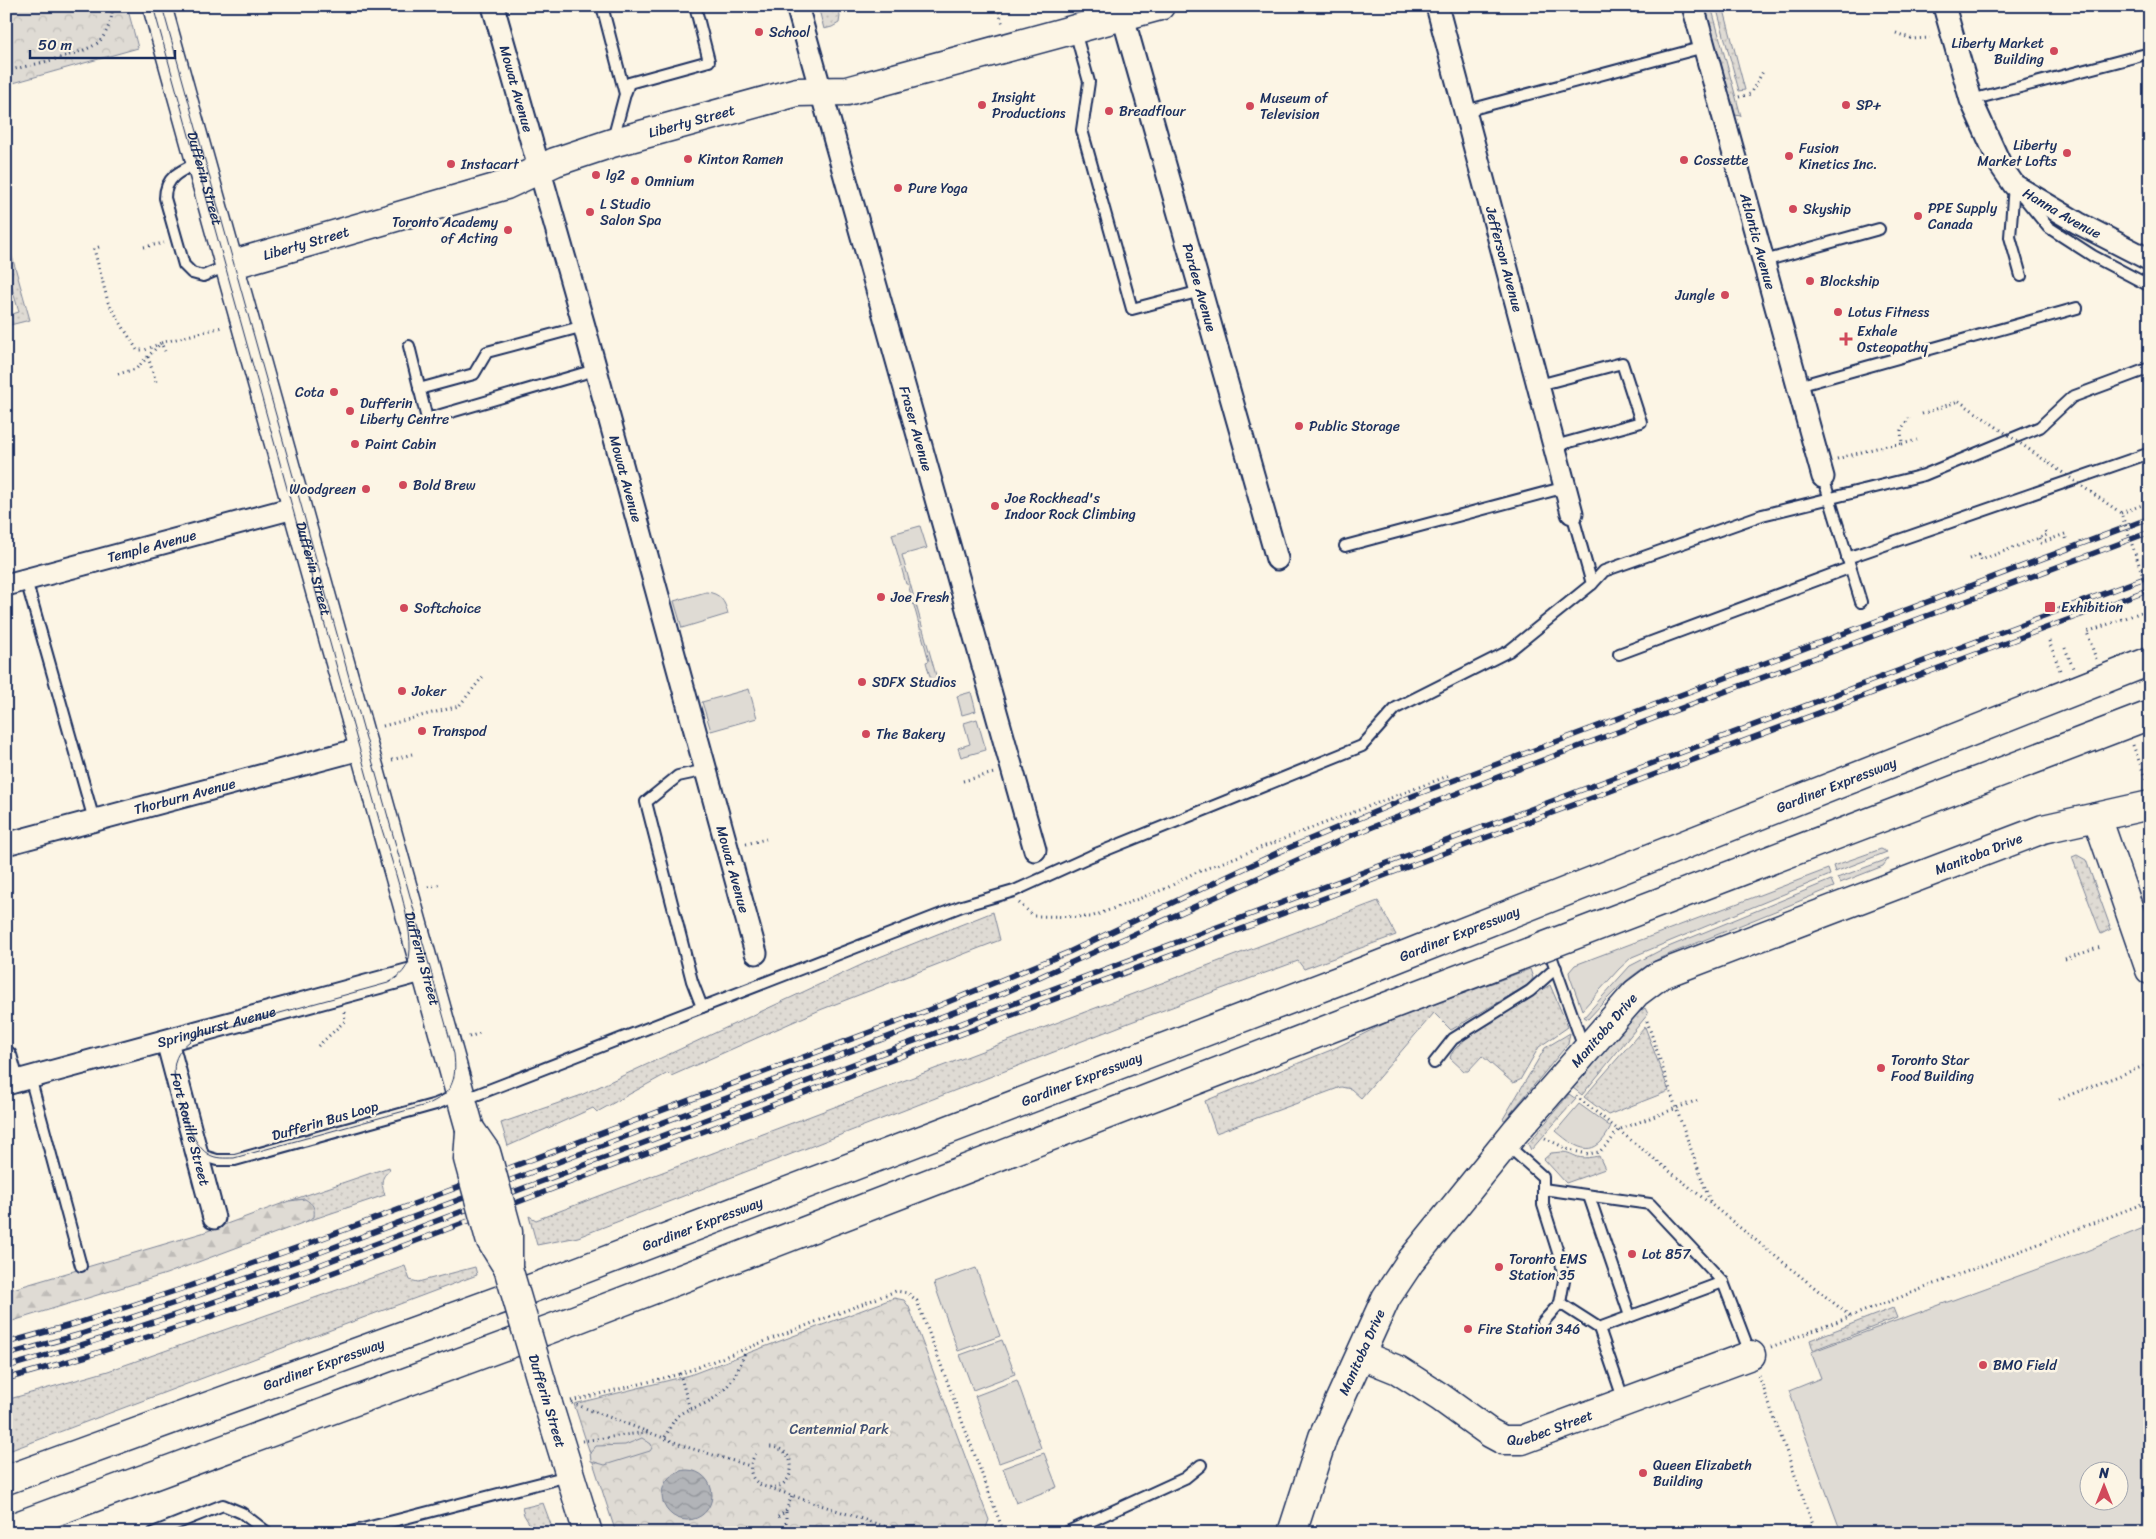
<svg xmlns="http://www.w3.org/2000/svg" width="2156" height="1539" viewBox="0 0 2156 1539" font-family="Sriracha,sans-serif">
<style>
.grass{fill:url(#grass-dots);stroke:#7d8599}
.forest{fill:url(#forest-firs);stroke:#7d8599}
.park{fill:url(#park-crowns);stroke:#7d8599}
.garden{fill:#dfdbd4;stroke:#7d8599;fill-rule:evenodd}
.water{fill:url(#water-waves);stroke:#767f94}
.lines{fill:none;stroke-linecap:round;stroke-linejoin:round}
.lane-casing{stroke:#1b2f5e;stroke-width:14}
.street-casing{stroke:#1b2f5e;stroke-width:25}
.secondary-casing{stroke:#1b2f5e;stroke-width:31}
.highway-casing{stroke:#1b2f5e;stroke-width:31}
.path{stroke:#1b2f5e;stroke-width:3;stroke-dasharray:1 4;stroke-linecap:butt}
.lane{stroke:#fcf5e5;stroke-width:10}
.street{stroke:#fcf5e5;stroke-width:21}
.secondary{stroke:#fcf5e5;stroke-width:28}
.highway{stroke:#fcf5e5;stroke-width:28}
.tram{stroke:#1b2f5e;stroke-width:1}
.rail-casing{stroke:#1b2f5e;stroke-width:5.5}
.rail{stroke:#fcf5e5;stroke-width:4;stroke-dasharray:11;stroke-linecap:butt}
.secondary-bridge-casing{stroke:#1b2f5e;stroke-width:31;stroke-linecap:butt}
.highway-bridge-casing{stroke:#1b2f5e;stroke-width:31;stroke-linecap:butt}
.path-bridge{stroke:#1b2f5e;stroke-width:3;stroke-dasharray:1 4;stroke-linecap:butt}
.secondary-bridge{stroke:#fcf5e5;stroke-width:28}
.highway-bridge{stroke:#fcf5e5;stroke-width:28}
.poi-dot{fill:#d1495b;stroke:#fcf5e5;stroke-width:2}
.labels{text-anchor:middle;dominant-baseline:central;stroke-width:5;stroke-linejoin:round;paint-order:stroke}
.poi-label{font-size:14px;fill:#1b2f5e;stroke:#fcf5e5;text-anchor:start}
.street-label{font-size:14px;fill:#1b2f5e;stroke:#fcf5e5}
.park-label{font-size:14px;fill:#425176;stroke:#fcf5e5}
</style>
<defs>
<pattern id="grass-dots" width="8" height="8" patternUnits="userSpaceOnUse" patternTransform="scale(1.25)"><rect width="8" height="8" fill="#dfdbd4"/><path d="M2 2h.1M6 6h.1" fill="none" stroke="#bfbcb8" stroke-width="1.8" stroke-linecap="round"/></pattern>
<pattern id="forest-firs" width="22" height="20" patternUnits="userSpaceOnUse" patternTransform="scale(1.25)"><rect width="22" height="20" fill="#dfdbd4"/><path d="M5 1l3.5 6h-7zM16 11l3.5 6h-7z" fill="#bfbcb8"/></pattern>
<pattern id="park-crowns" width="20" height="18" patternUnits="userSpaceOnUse" patternTransform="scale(1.25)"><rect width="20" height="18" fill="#dfdbd4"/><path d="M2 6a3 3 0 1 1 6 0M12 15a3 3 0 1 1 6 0" fill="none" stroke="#bfbcb8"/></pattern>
<pattern id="water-waves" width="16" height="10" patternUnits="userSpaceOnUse" patternTransform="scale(1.25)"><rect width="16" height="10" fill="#b2b4b8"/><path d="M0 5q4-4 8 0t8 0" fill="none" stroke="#909399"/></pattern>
</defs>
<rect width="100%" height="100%" fill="#fcf5e5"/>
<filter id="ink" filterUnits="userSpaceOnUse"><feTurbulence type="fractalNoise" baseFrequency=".02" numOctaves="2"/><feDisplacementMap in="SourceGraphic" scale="10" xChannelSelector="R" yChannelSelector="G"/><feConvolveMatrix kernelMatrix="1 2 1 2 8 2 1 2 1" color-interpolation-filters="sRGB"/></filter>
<g filter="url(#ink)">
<g class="grass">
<polygon points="818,6 838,6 840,16 839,23 832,27 824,29"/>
<polygon points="1705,6 1711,6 1741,116 1735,115"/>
<polygon points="1716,6 1723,6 1745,90 1739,91"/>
<polygon points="6,235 30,320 6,326 6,316 19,312 6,268"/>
<polygon points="2077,855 2086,860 2111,929 2101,934 2072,857"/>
<polygon points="1378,901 1396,935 1304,969 1298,961 1131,1022 578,1237 537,1245 529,1216 536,1220"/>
<polygon points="993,912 1000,940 820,1010 671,1076 668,1073 597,1112 593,1108 508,1146 501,1123 579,1096 872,960"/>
<polygon points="1530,969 1533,978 1529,984 1451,1030 1434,1013 1361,1098 1351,1089 1341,1087 1216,1133 1205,1101 1331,1050 1392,1020"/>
<path d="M1550,985l18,42 -29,20 -19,33 -7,3 -31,-27 -14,15h-4l-14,-13c2,-18 82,-62 100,-73z"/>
<polygon points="1645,1008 1648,1014 1582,1095 1573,1088 1630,1019"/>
<polygon points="1645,1027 1669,1091 1608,1115 1584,1097"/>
<polygon points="1570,1033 1568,1044 1505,1120 1503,1119 1545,1048"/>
<polygon points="1569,1094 1576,1099 1531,1150 1528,1144"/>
<path d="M1562,1152c7,0 10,3 16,5 7,2 14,0 21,-1l6,13 -39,14 -22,-24 7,-6z"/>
<path d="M389,1167l1,3c-10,8 -9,13 -5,25l-80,27 9,-6 -9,-17 -16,2z"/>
<polygon points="405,1266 410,1280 418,1282 475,1267 477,1275 6,1452 6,1400 108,1371"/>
<polygon points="1893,1308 1897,1318 1813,1350 1810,1340"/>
<polygon points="543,1503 554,1533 535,1533 524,1515 522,1508"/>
</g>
<path class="forest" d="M305,1199c8,5 10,8 9,18l-9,5 -139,52 -160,49v-32l196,-58 87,-32z"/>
<g class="park">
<polygon points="6,6 127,6 138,48 6,85"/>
<polygon points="894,1298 904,1300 909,1307 989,1520 984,1533 616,1533 574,1404 690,1375"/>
</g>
<g class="garden">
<polygon points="920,526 927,548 902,555 939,686 933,688 926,662 929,661 908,584 906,584 892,534"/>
<path d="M706,592c14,1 19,9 22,22l-46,14 -8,-27z"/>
<polygon points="749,689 757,718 711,731 702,702"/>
<polygon points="971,692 976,711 962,715 957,696"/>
<polygon points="977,719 986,750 961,757 958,748 970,744 964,723"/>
<polygon points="1881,849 1887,852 1835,872 1833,866"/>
<polygon points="1888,859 1883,866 1840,883 1837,878"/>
<polygon points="1828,869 1830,875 1632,957 1619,969 1582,1010 1570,977 1569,972 1575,965"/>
<path d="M1831,880l3,7 -174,71c-31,17 -48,35 -72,61l-4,-2 46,-51 31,-16z"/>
<path d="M1579,1104l32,23c-16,32 -32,24 -55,4z"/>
<path d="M2150,1215v318h-310l1,-1 -52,-141 32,-13 -10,-26 273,-100 62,-25 -3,-10zM2088,1472h30v30h-30z"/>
<polygon points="976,1268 1000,1336 958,1351 934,1283"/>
<polygon points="1002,1340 1015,1374 973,1390 960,1355"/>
<polygon points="1017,1380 1041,1448 999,1463 975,1396"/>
<polygon points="642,1438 651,1444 652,1448 650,1451 605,1465 591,1461 590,1453 596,1446 625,1445"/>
<polygon points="1044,1453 1057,1487 1016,1503 1003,1468"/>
</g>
<circle class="water" cx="687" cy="1495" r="25"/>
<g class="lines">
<g class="lane-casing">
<g id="lane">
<polyline points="602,6 625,94 613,139"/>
<polyline points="1075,31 1089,82 1082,130 1132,309 1201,291"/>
<polyline points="625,94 629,83 709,61 695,6"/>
<polyline points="1971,100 2150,53"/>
<polyline points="1465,111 1704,47"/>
<path d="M200,162c-18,8 -35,14 -35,36l19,67 8,8 11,3 26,-11"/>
<polyline points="2014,185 2010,237 2021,276"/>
<polyline points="2025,199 2048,227 2093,256 2150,286"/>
<polyline points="1764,261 1879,229"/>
<polyline points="409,346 427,419 595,370"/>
<polyline points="1539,385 1622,363 1641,422 1555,446"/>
<polyline points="1798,386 2077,308"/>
<polyline points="419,389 474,374 487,352 584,326"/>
<polyline points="1823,477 1861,602"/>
<polyline points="1345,546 1566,487"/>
<polyline points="1847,558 2150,453"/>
<polyline points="26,580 94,820"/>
<polyline points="1592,584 1604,571 1762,515 1924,475 2040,427 2072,397 2150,368"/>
<polyline points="1619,654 1849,568"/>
<polyline points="1549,950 1584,1048"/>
<polyline points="702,1007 692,981 646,802 678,776 706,770"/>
<polyline points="1434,1063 1453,1039 1530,991 1556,968"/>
<polyline points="30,1077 81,1266"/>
<polyline points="463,1100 962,906 1014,891 1091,856 1362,746 1396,708 1509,651 1592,584 1572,513"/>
<polyline points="1506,1144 1543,1177 1543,1205 1561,1262 1564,1280 1560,1303 1543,1322"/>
<polyline points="197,1154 217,1160 235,1160 436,1104 458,1095"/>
<polyline points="1543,1189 1650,1204 1723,1282 1750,1353"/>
<polyline points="1589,1196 1630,1316"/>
<polyline points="1560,1303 1599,1328"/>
<polyline points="1624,1401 1599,1328 1723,1282"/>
<polyline points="153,1533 223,1505 242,1513 268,1533"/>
<polyline points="347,1533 568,1476"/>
<polyline points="1065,1533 1185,1478 1201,1465"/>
</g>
</g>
<g class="street-casing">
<g id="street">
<path id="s1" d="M493,6l91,320 172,627"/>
<path id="s2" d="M797,6l238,844"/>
<path id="s3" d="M1437,6l135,507"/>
<path id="s4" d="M1693,6l130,471"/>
<path id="s5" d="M1944,6l27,94 30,66 13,19 64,38 72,37"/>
<path id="s6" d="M1123,17l154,542"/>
<path id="s7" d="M6,585l291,-78"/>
<path id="s8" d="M6,844l358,-96"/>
<path id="s9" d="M167,1041l47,177"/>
<polyline points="6,1057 13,1082"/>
<path id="s10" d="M6,1084l419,-114"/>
</g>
</g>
<g class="secondary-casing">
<g id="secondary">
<path id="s11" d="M157,6l313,1123"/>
<path id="s12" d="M230,265l276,-80 49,-23 57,-19 185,-51 50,-1 313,-85"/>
<polyline points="2097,817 2150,970"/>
<path id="s13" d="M1361,1355l37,15 42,27 50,36 13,7h19l229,-85"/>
<polyline points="548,1404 588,1533"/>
<path id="s14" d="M1292,1533l31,-96 63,-139 24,-36 105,-130 121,-139 24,-18 383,-146 107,-24"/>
</g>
</g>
<g class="highway-casing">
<g id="highway">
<path id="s15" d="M6,1480l557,-203 809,-309"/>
<polyline points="6,1530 577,1319 1383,1008"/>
</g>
</g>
<g class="path">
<polyline points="111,7 128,9 132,8"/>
<polyline points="998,7 1003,26"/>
<polyline points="1896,33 1912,39 1930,38"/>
<path d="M6,71c20,-5 81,-17 94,-30 7,-9 13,-22 12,-33"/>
<polyline points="1739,97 1750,94 1764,70"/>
<polyline points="99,247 94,249 108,302 137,350 145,350 161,343 165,351"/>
<polyline points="144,247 164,243"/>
<polyline points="148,357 156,382"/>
<polyline points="118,374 136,369 161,343 222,327"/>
<polyline points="1922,414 1959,401"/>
<polyline points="1902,444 1917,440"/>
<polyline points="1837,459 1887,445 1902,444 1901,430 1909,418"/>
<polyline points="2121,513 2150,502"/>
<polyline points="2039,538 2041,543 2065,534 2067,541"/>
<polyline points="1969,559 1979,555 1981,560 2047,535 2045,531"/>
<polyline points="2049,641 2061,673"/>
<polyline points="2065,648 2073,668"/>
<polyline points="2096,659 2087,632 2150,609"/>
<polyline points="383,726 459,706 485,674"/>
<polyline points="2133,745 2147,782"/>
<polyline points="392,760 412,754"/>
<polyline points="963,781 994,773"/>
<polyline points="746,844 766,839"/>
<polyline points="428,887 441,884"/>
<polyline points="1019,903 1034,916 1091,917 1167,888 1192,874 1448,776"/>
<polyline points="2065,959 2101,947"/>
<polyline points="1647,1021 1676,1108 1711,1204"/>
<polyline points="469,1037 483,1032"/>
<polyline points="318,1046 345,1021 344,1012"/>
<polyline points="1576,1096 1850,1316"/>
<polyline points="2059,1099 2144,1066"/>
<polyline points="1545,1138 1569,1150 1588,1154 1599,1152 1609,1143 1618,1130 1698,1100"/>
<polyline points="1771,1347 2150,1201"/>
<polyline points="1759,1376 1816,1533"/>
<polyline points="571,1401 680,1374"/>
<polyline points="572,1403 690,1448 750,1466"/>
<path d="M690,1409c32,-9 46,-29 56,-60"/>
<path d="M665,1437c7,-13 10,-23 25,-28l-10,-35 216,-83 12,2 9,8 87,232"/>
<polyline points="582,1441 647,1432"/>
<path d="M756,1454c-5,6 -7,14 -4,22 3,6 9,10 15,11 30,5 34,-41 1,-40"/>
<polyline points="770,1488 904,1533"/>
<polyline points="786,1512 786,1527 789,1533"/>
<polyline points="778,1517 786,1511 792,1495"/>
<polyline points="800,1533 809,1533"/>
</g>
<use href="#lane" class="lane"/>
<use href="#street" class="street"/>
<use href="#secondary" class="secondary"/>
<use href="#highway" class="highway"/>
<g class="tram">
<path d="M153,6l227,817c9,30 38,111 28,139 -3,10 -11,16 -20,21l-191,53c-9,6 -19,14 -22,26 -5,21 14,81 33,92 8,5 16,4 26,4l192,-53c26,-11 31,-24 28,-51l-292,-1048"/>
<polyline points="2150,654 2150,660"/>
</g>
<g class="rail-casing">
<g id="rail">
<polyline points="6,1343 78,1323 190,1286 307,1244 926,1011 1069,952 1279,852 1415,795 2150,518"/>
<polyline points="6,1355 81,1334 193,1297 313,1255 1004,993 1350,836 1503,775 2150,532"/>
<path d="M6,1367c101,-28 201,-62 300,-97l1844,-694"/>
<polyline points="6,1379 87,1356 201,1320 316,1279 849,1076 2150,589"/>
</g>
</g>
<use href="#rail" class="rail"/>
<g class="secondary-bridge-casing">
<g id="secondary-bridge">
<polyline points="470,1129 486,1152 488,1159 508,1232 508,1268 548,1404"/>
<polyline points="470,1131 468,1159 490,1239 508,1268"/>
</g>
</g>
<g class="highway-bridge-casing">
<g id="highway-bridge">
<path id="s16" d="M1372,968l778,-307"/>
<polyline points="1383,1008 2150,715"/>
</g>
</g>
<polyline class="path-bridge" points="1959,401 2121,513 2150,596"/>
<use href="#secondary-bridge" class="secondary-bridge"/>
<use href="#highway-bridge" class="highway-bridge"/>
</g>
</g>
<g class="poi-dot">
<circle cx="759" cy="32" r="5"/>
<circle cx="2054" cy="51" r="5"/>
<circle cx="982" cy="105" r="5"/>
<circle cx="1846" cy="105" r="5"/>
<circle cx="1250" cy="106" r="5"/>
<circle cx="1109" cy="111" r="5"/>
<circle cx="2067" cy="153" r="5"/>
<circle cx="1789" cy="156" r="5"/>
<circle cx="688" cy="159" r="5"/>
<circle cx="1684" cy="160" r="5"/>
<circle cx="451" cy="164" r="5"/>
<circle cx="596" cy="175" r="5"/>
<circle cx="635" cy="181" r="5"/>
<circle cx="898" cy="188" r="5"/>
<circle cx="1793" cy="209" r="5"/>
<circle cx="590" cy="212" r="5"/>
<circle cx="1918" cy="216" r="5"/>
<circle cx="508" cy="230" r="5"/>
<circle cx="1810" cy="281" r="5"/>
<circle cx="1725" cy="295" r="5"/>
<circle cx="1838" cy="312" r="5"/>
<path d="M1843.5 331.5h5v5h5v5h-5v5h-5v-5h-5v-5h5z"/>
<circle cx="334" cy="392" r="5"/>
<circle cx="350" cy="411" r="5"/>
<circle cx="1299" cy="426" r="5"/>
<circle cx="355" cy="444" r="5"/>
<circle cx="403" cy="485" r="5"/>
<circle cx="366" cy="489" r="5"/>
<circle cx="995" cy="506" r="5"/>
<circle cx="881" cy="597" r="5"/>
<rect x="2044" y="601" width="12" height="12" rx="2.5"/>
<circle cx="404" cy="608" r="5"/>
<circle cx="862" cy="682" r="5"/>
<circle cx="402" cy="691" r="5"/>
<circle cx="422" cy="731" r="5"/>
<circle cx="866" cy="734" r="5"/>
<circle cx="1881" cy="1068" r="5"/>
<circle cx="1632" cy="1254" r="5"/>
<circle cx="1499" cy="1267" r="5"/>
<circle cx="1468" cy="1329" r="5"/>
<circle cx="1983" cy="1365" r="5"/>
<circle cx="1643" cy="1473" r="5"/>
</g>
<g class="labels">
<g class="poi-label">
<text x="769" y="32">School</text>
<text x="2044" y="43" text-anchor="end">Liberty Market<tspan x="2044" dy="16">Building</tspan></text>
<text x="992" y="97">Insight<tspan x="992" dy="16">Productions</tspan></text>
<text x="1260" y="98">Museum of<tspan x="1260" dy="16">Television</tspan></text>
<text x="1856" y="105">SP+</text>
<text x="1119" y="111">Breadflour</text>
<text x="2057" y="145" text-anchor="end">Liberty<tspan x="2057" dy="16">Market Lofts</tspan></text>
<text x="1799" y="148">Fusion<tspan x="1799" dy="16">Kinetics Inc.</tspan></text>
<text x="698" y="159">Kinton Ramen</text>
<text x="1694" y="160">Cossette</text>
<text x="461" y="164">Instacart</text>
<text x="606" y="175">lg2</text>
<text x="645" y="181">Omnium</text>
<text x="908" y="188">Pure Yoga</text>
<text x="600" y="204">L Studio<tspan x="600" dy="16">Salon Spa</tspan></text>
<text x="1928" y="208">PPE Supply<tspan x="1928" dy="16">Canada</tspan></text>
<text x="1803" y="209">Skyship</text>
<text x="498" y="222" text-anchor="end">Toronto Academy<tspan x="498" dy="16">of Acting</tspan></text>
<text x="1820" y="281">Blockship</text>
<text x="1715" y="295" text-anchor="end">Jungle</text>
<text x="1848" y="312">Lotus Fitness</text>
<text x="1857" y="331">Exhale<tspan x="1857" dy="16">Osteopathy</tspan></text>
<text x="324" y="392" text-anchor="end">Cota</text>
<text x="360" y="403">Dufferin<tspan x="360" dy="16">Liberty Centre</tspan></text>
<text x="1309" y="426">Public Storage</text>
<text x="365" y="444">Paint Cabin</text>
<text x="413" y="485">Bold Brew</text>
<text x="356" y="489" text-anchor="end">Woodgreen</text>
<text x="1005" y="498">Joe Rockhead's<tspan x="1005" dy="16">Indoor Rock Climbing</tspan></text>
<text x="891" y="597">Joe Fresh</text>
<text x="2061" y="607">Exhibition</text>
<text x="414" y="608">Softchoice</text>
<text x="872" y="682">SDFX Studios</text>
<text x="412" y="691">Joker</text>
<text x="432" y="731">Transpod</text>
<text x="876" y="734">The Bakery</text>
<text x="1891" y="1060">Toronto Star<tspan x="1891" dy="16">Food Building</tspan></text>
<text x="1642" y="1254">Lot 857</text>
<text x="1509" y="1259">Toronto EMS<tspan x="1509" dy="16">Station 35</tspan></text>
<text x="1478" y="1329">Fire Station 346</text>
<text x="1993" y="1365">BMO Field</text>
<text x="1653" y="1465">Queen Elizabeth<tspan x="1653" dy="16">Building</tspan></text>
</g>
<g class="street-label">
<text stroke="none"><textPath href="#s1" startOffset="86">Mowat Avenue</textPath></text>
<text stroke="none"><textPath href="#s12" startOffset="484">Liberty Street</textPath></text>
<text stroke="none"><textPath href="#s11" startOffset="179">Dufferin Street</textPath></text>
<text stroke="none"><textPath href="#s5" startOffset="249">Hanna Avenue</textPath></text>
<text stroke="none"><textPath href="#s4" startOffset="244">Atlantic Avenue</textPath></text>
<text stroke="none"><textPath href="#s12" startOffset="79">Liberty Street</textPath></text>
<text stroke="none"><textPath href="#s3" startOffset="262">Jefferson Avenue</textPath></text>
<text stroke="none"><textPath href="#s6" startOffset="281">Pardee Avenue</textPath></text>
<text stroke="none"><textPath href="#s2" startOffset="439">Fraser Avenue</textPath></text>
<text stroke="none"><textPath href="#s1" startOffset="491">Mowat Avenue</textPath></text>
<text stroke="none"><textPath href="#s7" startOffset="151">Temple Avenue</textPath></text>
<text stroke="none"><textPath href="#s11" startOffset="584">Dufferin Street</textPath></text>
<text stroke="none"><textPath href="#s16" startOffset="499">Gardiner Expressway</textPath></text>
<text stroke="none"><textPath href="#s8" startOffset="185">Thorburn Avenue</textPath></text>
<text stroke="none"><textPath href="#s14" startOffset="1019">Manitoba Drive</textPath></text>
<text stroke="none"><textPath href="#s1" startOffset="896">Mowat Avenue</textPath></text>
<text stroke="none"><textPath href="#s16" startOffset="94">Gardiner Expressway</textPath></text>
<text stroke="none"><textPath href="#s11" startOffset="989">Dufferin Street</textPath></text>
<text stroke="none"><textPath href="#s10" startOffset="218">Springhurst Avenue</textPath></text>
<text stroke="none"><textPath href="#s14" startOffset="599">Manitoba Drive</textPath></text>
<text stroke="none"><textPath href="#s15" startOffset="1148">Gardiner Expressway</textPath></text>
<text transform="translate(325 1121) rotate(-16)">Dufferin Bus Loop</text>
<text stroke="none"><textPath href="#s9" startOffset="91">Fort Rouille Street</textPath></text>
<text stroke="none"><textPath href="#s15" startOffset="742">Gardiner Expressway</textPath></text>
<text stroke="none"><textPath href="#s14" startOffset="194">Manitoba Drive</textPath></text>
<text stroke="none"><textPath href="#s15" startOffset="338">Gardiner Expressway</textPath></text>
<text transform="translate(547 1401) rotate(73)">Dufferin Street</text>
<text stroke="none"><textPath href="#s13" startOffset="215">Quebec Street</textPath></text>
</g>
<g class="park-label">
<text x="839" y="1429">Centennial Park</text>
</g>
</g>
<rect width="2156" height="1539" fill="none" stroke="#fcf5e5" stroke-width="25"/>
<rect x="12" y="12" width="2131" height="1514" fill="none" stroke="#1b2f5e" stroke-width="2" filter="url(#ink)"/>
<g transform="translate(2104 1486)"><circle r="24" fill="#fcf5e5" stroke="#a2a6af"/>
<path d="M0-4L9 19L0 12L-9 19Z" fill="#d1495b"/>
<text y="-8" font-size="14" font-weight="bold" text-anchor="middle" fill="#1b2f5e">N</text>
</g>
<path d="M30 50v8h145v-8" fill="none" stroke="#1b2f5e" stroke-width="2.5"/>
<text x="38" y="50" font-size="15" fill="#1b2f5e" stroke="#fcf5e5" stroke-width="4" paint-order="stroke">50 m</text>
</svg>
